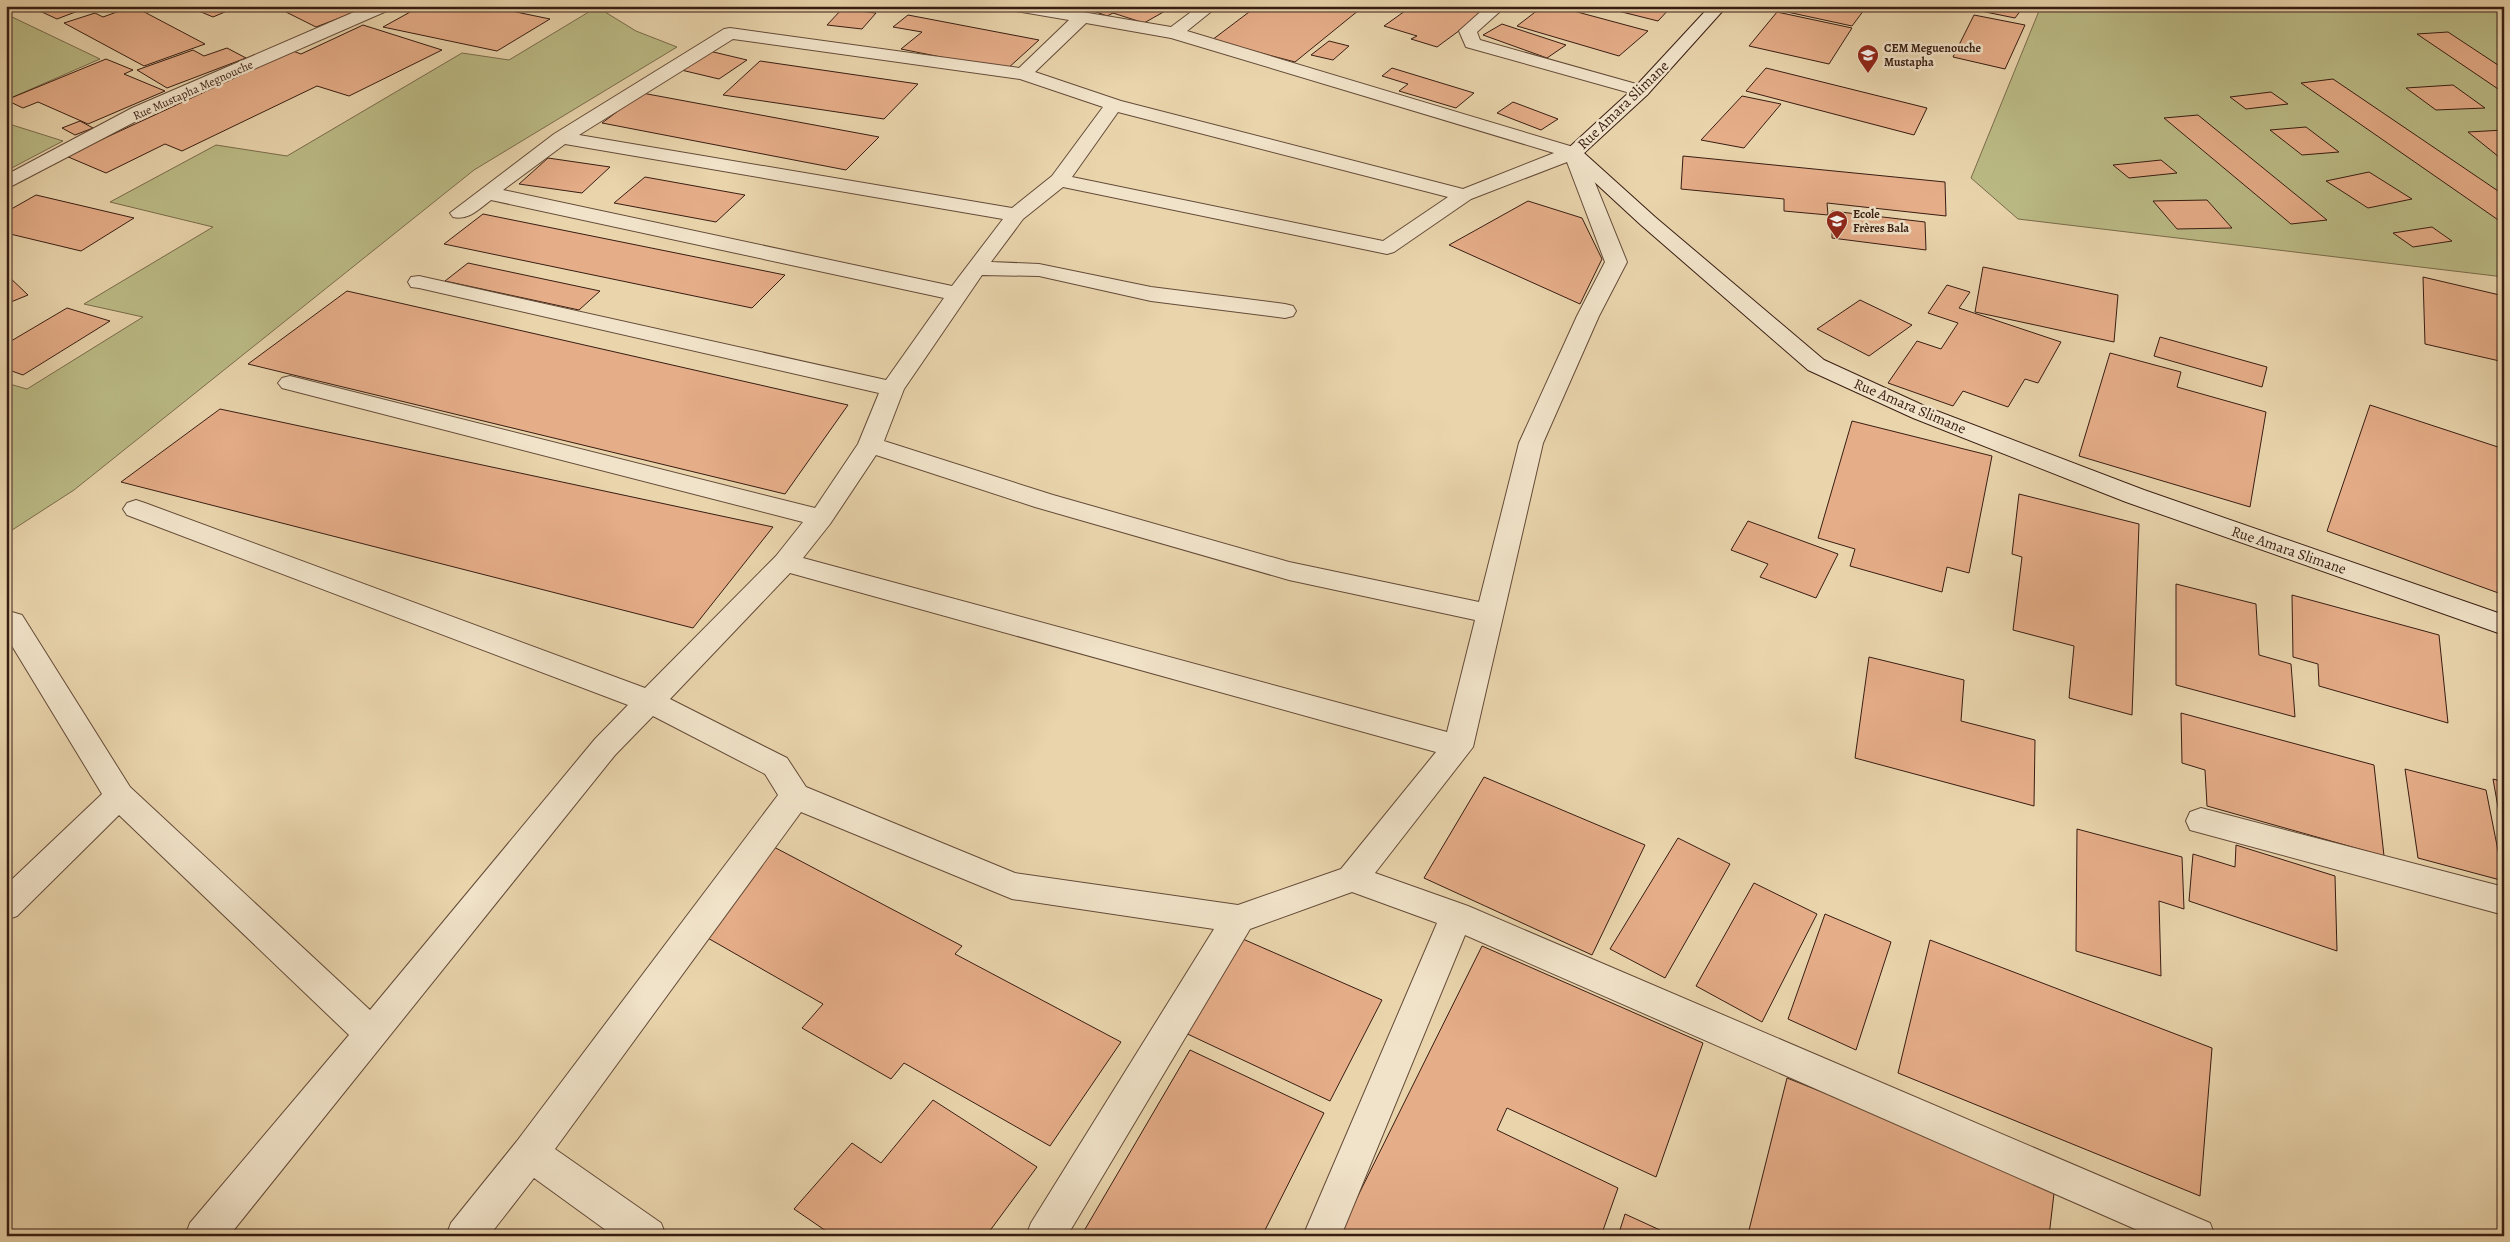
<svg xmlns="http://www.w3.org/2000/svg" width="2510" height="1242" viewBox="0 0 2510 1242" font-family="Alegreya,serif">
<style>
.green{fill:#bbbb86;stroke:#7a6c4c}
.building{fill:#e5ad88;stroke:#381d12}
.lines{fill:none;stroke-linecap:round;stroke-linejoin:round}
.street-casing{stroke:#644b38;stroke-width:2}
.secondary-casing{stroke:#381d12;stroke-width:2}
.street{fill:#f1e3c9;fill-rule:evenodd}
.secondary{fill:#f1e3c9;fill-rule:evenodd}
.labels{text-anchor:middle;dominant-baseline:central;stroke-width:5;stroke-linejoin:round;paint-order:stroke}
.far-poi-label{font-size:12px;font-weight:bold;fill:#381d12;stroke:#f1e3c9;text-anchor:start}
.far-street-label{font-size:12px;fill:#381d12;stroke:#f1e3c9}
.street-label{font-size:15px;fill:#381d12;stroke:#f1e3c9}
</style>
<rect width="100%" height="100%" fill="#e9d4ac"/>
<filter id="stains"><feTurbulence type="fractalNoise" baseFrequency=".004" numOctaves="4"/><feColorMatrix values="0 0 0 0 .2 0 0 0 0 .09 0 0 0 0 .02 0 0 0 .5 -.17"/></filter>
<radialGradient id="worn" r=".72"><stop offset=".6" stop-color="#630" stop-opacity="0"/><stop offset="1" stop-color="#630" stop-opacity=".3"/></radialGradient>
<g class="green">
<polygon points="2041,6 2504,6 2504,277 2018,219 1971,178"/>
<polygon points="597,7 636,31 677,47 474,170 74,490 6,534 6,383 27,389 143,317 84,304 213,227 110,202 216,145 287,156 462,53 509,60"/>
<polygon points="10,16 100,59 6,100 6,17"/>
<polygon points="6,123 63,141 6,171"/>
</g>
<g class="building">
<polygon points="29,6 91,6 57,19"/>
<polygon points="133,6 205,44 144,66 64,23 95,13 103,17"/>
<polygon points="187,6 239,6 213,17"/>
<polygon points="302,6 371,6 316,27 286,12"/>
<polygon points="421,6 487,6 550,19 497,51 383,27"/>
<polygon points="496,6 528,6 520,11"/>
<polygon points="1080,6 1174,6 1144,23 1113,13 1107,16"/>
<polygon points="1257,6 1364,6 1295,62 1212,40"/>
<polygon points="1412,6 1483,6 1490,8 1437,47 1411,39 1417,36 1384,26"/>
<polygon points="1543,6 1555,6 1648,31 1619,56 1517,26"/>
<polygon points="1598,6 1672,6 1658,21"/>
<polygon points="1781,6 1867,6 1852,26 1778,10"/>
<polygon points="1956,6 2024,6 2015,18"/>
<polygon points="842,9 876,13 862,29 827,25"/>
<polygon points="1777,12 1852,28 1829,64 1749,46"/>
<polygon points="908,15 1039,40 1006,70 901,49 922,32 893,27"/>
<polygon points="1974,15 2025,25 2005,69 1953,57"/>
<polygon points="1502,24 1566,45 1547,58 1483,35"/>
<polygon points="363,25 442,50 349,96 317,86 182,151 165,144 106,173 66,156 293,51 301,54"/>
<polygon points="2448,32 2504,69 2504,93 2417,34"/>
<polygon points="1329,41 1349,46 1333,60 1311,55"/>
<polygon points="227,48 246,58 167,88 137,70 193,50 204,56"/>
<polygon points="705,50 747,60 719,79 677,69"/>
<polygon points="106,59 133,70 124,74 165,91 88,124 38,102 23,108 6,100"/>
<polygon points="760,61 918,84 884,119 723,95"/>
<polygon points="1392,68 1474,93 1456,108 1399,91 1408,84 1382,76"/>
<polygon points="1766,68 1927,108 1914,135 1746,91"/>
<polygon points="2333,79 2504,195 2504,224 2301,83"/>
<polygon points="2453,85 2485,108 2436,110 2406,88"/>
<polygon points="2271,92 2288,104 2246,109 2230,97"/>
<polygon points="642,93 879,137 846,170 602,123"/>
<polygon points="1742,96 1781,104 1744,148 1701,140"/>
<polygon points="1513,102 1558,119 1541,130 1497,113"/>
<polygon points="2198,115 2327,220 2291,224 2164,118"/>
<polygon points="80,121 93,128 75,135 62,128"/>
<polygon points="2306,127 2339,152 2302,155 2270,130"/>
<polygon points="2504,130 2504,157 2499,157 2468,132"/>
<polygon points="1683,156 1945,182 1946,216 1827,203 1828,215 1784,211 1784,199 1681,189"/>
<polygon points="548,158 610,167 582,193 519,184"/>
<polygon points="2161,160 2177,173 2129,178 2113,165"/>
<polygon points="2369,172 2412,199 2368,208 2326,181"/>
<polygon points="645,177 745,195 716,222 614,203"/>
<polygon points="36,195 134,218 81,251 6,233 6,212"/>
<polygon points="2207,200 2232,228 2177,229 2153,201"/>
<polygon points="1528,201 1582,218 1602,259 1580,304 1449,245"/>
<polygon points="1832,211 1925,222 1926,250 1832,238"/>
<polygon points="483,214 785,275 752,308 444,244"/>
<polygon points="2432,227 2452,241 2413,247 2393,233"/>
<polygon points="468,263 600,291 579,310 445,281"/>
<polygon points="1983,267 2118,295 2114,342 1975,312"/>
<polygon points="6,274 28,295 6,304"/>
<polygon points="2423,277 2504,296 2504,362 2425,344"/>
<polygon points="1947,285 1970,292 1959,308 2061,342 2038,383 2025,379 2008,407 1963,391 1953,406 1888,383 1917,341 1941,349 1958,323 1928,313"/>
<polygon points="347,291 848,405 785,494 248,364"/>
<polygon points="1860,300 1912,325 1869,356 1817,329"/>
<polygon points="67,308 110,321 23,375 6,369 6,344"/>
<polygon points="2160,337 2267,367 2262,387 2154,356"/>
<polygon points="2110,353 2181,372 2177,387 2266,412 2250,507 2079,456"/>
<polygon points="2370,405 2504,449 2504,595 2327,531"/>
<polygon points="220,409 773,527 693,628 121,482"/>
<polygon points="1852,421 1992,456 1969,573 1947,567 1942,592 1850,566 1855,549 1818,538"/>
<polygon points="2019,494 2139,524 2132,715 2069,698 2074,646 2013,630 2022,557 2012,554"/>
<polygon points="1748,521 1838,554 1816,598 1760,577 1768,564 1731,550"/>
<polygon points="2176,584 2256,604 2259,655 2291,664 2295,717 2176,685"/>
<polygon points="2292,595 2439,635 2448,723 2319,686 2318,664 2293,657"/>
<polygon points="1869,657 1964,680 1961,721 2035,740 2034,806 1855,758"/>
<polygon points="2181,713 2374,765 2384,856 2207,806 2205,770 2182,763"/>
<polygon points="2405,769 2486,790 2504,881 2418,858"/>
<polygon points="1484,777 1645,845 1592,955 1424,878"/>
<polygon points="2493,779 2504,782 2504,841"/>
<polygon points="2077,829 2182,857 2184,909 2159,901 2161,976 2076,951"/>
<polygon points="1678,838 1730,864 1665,978 1610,949"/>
<polygon points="2236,845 2335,876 2337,951 2189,901 2193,854 2235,867"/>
<polygon points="772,846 962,946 955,954 1121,1042 1050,1146 904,1063 891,1079 802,1028 823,1004 692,929"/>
<polygon points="1754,883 1817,914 1762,1022 1696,986"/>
<polygon points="1825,914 1891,942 1856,1050 1788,1019"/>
<polygon points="1236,936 1382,1000 1330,1101 1179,1030"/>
<polygon points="1930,940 2212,1048 2200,1196 1898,1073"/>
<polygon points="1482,946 1703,1043 1656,1177 1507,1108 1497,1130 1618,1188 1601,1236 1338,1236"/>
<polygon points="1190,1050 1324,1113 1262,1236 1081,1236"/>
<polygon points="1787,1078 2055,1185 2049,1236 1762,1236 1749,1230"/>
<polygon points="933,1100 1037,1167 986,1236 827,1236 829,1233 794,1209 852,1143 881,1163"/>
<polygon points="1625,1214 1673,1236 1618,1236"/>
</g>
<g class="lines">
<g class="street-casing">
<g id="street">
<polygon points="368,6 391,6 389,10 146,116 6,189 6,175 132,108"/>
<path d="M1008,6h39l124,21 28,-21h19l-31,25 393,118 3,4 44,109 -28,54 -56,127 -70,304 -98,126 93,33 742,317 5,13h-64l-686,-301 -124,301h-38l134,-313 -85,-31 -102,37 -183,307h-41l5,-13 183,-294 -202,-30 -211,-87 -246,337 106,74 5,13h-52l-80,-58 -45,58h-43l5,-13 66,-82 261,-346 -13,-21 -112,-58 -38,39 -386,481h-44l5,-13 159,-188 -230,-220 -102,101 -11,4v-35l96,-91 -96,-158v-22l6,-2 10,3 108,172 240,223 225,-271 33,-34 -501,-190 -4,-6 4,-6 9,-3 9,3 500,185 131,-132 27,-34 -521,-134 -4,-5 4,-5 8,-2 525,132 43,-64 21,-51 -460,-105 -8,-1 -3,-5 3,-5 8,-1 467,104 58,-82 -453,-98c-12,9 -23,21 -38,17l-3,-4 104,-79 170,-105 6,-1 289,40 50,-48 -53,-9zM1086,23l85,15 383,115 -91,36 -342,-88 -86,-29zM733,39l287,40 83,28 -51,69 -40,32 -433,-73zM1118,112l330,85 -65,44 -311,-64zM565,144l438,75 -51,67 -449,-96zM1567,162l38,100 -28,54 -58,127 -40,159 -190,-40 -236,-67 -169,-54 20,-52 78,-114 57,1 112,25 134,17 8,-2 3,-5 -3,-5 -8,-2 -134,-17 -112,-23 -48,-2 32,-43 40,-32 324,67 7,-2 77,-53zM876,455l159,52 254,73 186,40 -28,112 -644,-174 27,-34zM790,573l646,179 -95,117 -103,36 -223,-32 -209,-86 -19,-29 -117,-59z"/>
<polygon points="1487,6 1506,6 1477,32 1480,40 1647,87 1650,91 1647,95 1641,96 1466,47 1459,31"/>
<polygon points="2201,808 2504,887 2504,915 2190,830 2186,821 2190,812"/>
</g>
</g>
<g class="secondary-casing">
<polygon id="secondary" points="1710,6 1727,6 1647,95 1584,153 1655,217 1824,360 1929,408 2144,490 2504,615 2504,635 2126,502 1913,418 1808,370 1641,225 1563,153 1635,87"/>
</g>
<use href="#street" class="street"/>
<use href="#secondary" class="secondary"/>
</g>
<defs>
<g id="school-pin" transform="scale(1.125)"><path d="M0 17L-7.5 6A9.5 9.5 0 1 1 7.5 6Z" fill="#8f2418" stroke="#f1e3c9"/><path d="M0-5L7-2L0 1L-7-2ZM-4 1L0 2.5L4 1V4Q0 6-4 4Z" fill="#fff"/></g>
</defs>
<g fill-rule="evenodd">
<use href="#school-pin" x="1868" y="55"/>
<use href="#school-pin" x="1837" y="221"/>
</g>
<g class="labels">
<g class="far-poi-label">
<text x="1884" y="48">CEM Meguenouche<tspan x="1884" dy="14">Mustapha</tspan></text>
<text x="1853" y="214">Ecole<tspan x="1853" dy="14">Frères Bala</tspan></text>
</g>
<g class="far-street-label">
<text transform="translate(193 90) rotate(-24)">Rue Mustapha Megnouche</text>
</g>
<g class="street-label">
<text transform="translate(1623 105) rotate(-44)">Rue Amara Slimane</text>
<text transform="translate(1910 406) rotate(23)">Rue Amara Slimane</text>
<text transform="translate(2289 550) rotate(19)">Rue Amara Slimane</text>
</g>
</g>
<rect width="2510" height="1242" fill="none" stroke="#e9d4ac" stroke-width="25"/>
<rect x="8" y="8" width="2495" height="1227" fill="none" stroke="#381d12" stroke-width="2.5"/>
<rect x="12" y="12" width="2485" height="1217" fill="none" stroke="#381d12"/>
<rect width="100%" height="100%" filter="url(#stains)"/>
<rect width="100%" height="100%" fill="url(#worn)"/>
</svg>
